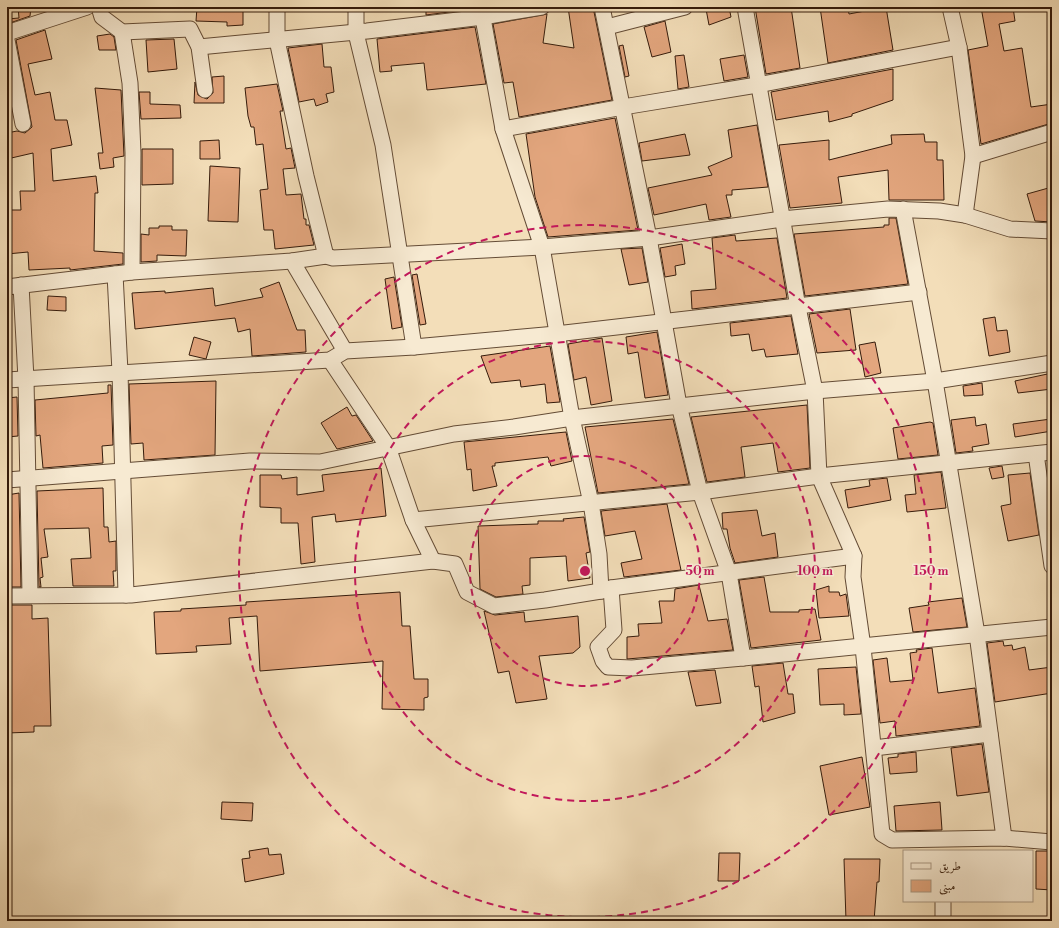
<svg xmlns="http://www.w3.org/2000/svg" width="1059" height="928" viewBox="0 0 1059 928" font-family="'Libre Bodoni',Amiri,serif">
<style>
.building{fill:#e3a67e;stroke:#351b0b}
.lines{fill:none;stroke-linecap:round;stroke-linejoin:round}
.minor-casing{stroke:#644c36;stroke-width:17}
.minor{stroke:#f7ead2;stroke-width:15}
.ring{fill:none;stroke:#c2185b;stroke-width:2;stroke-dasharray:7 5}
.centre{fill:#c2185b;stroke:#f7ead2;stroke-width:2}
.ring-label{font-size:12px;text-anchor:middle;font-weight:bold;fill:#c2185b;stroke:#f7ead2;stroke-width:3;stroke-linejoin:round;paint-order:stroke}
</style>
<rect width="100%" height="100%" fill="#f3deb9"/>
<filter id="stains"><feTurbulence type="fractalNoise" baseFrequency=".005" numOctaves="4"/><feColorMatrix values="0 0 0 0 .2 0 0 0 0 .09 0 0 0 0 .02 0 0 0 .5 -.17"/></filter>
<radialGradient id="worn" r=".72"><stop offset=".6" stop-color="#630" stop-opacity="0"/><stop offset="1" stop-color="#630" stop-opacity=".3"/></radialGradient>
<g class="building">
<polygon points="18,7 31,7 30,16 7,24 7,19 19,18"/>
<polygon points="197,7 243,8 243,25 227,26 227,22 196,21"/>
<polygon points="426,7 472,7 472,9 426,15"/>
<polygon points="568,7 593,7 612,100 519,117 513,82 504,83 493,24 547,14 543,43 574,48"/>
<polygon points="718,7 729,7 731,17 709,25 706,9"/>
<polygon points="755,7 791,7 800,68 766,74"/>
<polygon points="820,7 848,7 849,14 886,7 893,50 828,63"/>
<polygon points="981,7 1013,7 1015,21 999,24 1004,51 1022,48 1031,107 1052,104 1052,123 981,144 968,50 988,46"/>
<polygon points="665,21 671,52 652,57 644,27"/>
<polygon points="475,27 486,84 427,90 424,63 391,66 392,71 380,72 377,39"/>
<polygon points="45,30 52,59 28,64 35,95 50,92 55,120 67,120 72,145 51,149 53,181 96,176 98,193 95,193 94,251 123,253 123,264 70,270 70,268 29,270 28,252 7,254 7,210 21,210 20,191 35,191 33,153 7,159 7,133 17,131 25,133 32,127 16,40"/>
<polygon points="110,34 114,37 116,50 99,50 97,36"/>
<polygon points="174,39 177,69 148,72 146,40"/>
<polygon points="322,44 324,67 331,67 334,92 326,94 328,102 316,106 314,99 299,102 288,48"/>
<polygon points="623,45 629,76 625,77 619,46"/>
<polygon points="684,55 689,87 678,89 675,56"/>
<polygon points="744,55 748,77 724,81 720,59"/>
<polygon points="893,69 893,100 852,114 852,116 829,122 828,111 776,120 771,92"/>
<polygon points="224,76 224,103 194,103 195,82 198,95 207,99 213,93 212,77"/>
<polygon points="277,84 283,111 280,111 286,149 291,148 295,168 283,169 286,195 301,194 304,219 306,219 306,225 309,225 314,245 275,249 273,230 264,230 260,190 268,189 263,144 256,145 254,127 251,127 248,116 245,88"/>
<polygon points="95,88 121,90 124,156 113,158 114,167 100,169 98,153 103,153"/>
<polygon points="139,92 150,92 150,104 180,105 181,118 141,119"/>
<polygon points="615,118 638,230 548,237 535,197 526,134"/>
<polygon points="757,125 768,187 732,190 732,195 726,195 731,217 709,220 706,204 654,215 648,188 712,175 708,167 732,157 728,130"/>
<polygon points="685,134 690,155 642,161 639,143"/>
<polygon points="924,134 925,142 937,142 937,160 943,160 944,200 889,200 888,170 838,177 842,203 790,208 779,145 829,140 829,160 892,144 891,135"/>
<polygon points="219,140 220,159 200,159 200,141"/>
<polygon points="142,149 173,149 173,184 142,185"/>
<polygon points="210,166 240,168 238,222 208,221"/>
<polygon points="1052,187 1052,222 1035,221 1027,194"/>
<polygon points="889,218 896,218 908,284 805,296 794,234 884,227 884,225 889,225"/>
<polygon points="159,226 172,226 172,230 187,230 186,256 157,255 157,261 141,262 141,234 149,235 149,228 159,228"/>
<polygon points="735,235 736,241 777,238 787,298 692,309 691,291 716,289 712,238"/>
<polygon points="682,244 685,264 675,266 676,275 665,277 660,248"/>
<polygon points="642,248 648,282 629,285 621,249"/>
<polygon points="417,274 426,324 420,325 412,275"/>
<polygon points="394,277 402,327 392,329 385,279"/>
<polygon points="279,282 297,330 305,330 306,352 252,356 250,329 238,332 235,318 135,329 132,293 165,291 165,293 213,288 215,306 263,297 260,289"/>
<polygon points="48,296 66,297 66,311 47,310"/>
<polygon points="850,309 856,350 817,353 809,314"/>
<polygon points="791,316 798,354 766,357 764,349 752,351 749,334 731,336 730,323"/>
<polygon points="995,317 997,331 1007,330 1010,352 989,356 983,319"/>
<polygon points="657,332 668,395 645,398 638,352 628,354 626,337"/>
<polygon points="194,337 211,342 206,359 189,355"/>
<polygon points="602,338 612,401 591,405 586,377 574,380 568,344"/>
<polygon points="875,342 881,373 865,377 859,345"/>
<polygon points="550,346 560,402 547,403 545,384 521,387 520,380 491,383 481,356"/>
<polygon points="1052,373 1052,389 1018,393 1015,381"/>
<polygon points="216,381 215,455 144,460 143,443 131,444 129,384"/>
<polygon points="982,383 983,395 964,396 963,386"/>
<polygon points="108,385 111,385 113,445 102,446 103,463 43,468 40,435 36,436 35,400 108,393"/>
<polygon points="17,397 18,436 7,437 7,398"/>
<polygon points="807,405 810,468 778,472 773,443 741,447 745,477 707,482 691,417"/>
<polygon points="347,407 352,416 356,415 373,441 337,449 321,423"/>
<polygon points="975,417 976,426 986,424 989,444 972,447 973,451 956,453 951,420"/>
<polygon points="673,419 689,484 598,493 585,427"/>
<polygon points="1051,419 1052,431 1015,437 1013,424"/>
<polygon points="930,422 933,423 938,455 898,459 893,428"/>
<polygon points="566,432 572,461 551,466 548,457 495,463 495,466 492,466 497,486 473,491 471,469 467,470 464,442"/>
<polygon points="1002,466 1004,477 992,479 989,468"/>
<polygon points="381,468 386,516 336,522 335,514 312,517 315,562 301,564 298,523 281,523 281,508 260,507 260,475 281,475 282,479 297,477 297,495 324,491 322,475"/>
<polygon points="941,472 946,508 907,512 905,495 916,494 914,475"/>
<polygon points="1030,473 1039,535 1008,541 1001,506 1011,504 1008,475"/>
<polygon points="887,478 891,500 848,508 845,490 870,486 869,480"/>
<polygon points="103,488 104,527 108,527 109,542 116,541 116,571 113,571 114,586 73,586 71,559 91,558 89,528 44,529 48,557 41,558 43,577 40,578 41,587 39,587 37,491"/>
<polygon points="19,493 21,587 7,587 7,495"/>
<polygon points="667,504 681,570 624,577 621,563 642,559 635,531 605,536 601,511"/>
<polygon points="757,510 762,536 775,533 778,557 735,563 730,548 727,529 723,529 722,513"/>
<polygon points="584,517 590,552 586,553 590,578 568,581 566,556 530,558 530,585 522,586 523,594 496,597 480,589 478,526 538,524 538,521 564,521 563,519"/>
<polygon points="764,577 770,612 799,612 799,610 815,609 821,640 751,648 739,580"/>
<polygon points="699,585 708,621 727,619 733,650 627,659 627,637 639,636 638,624 662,623 659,601 674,601 675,589"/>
<polygon points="829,586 829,592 839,592 840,596 846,594 849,616 819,618 816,590"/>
<polygon points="400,592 402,626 410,626 414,679 428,679 428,697 424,698 424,710 382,709 383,661 260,671 257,616 229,618 231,644 196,646 197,652 156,654 154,612 181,611 181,609 246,605 246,602"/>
<polygon points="962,598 967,627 913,632 909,608 929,605 928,602"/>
<polygon points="7,605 32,605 32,619 48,618 51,726 34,726 34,732 7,733"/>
<polygon points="484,611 495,615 524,612 525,622 578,616 580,647 573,653 539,656 547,699 516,703 509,671 498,673"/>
<polygon points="1003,641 1004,646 1012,645 1013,650 1025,647 1029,670 1052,667 1052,693 995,702 987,643"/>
<polygon points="932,648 938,693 975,688 980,726 896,736 895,721 880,723 873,660 887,658 890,682 913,680 910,653 917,652 916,650"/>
<polygon points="783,663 788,694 793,694 795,713 763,722 759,686 755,687 752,666"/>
<polygon points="856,667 861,714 844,715 844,704 820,705 818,669"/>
<polygon points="715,670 721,703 696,706 688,672"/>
<polygon points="982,744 989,792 957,796 951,748"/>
<polygon points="916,752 917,772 890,774 888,758 898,757 898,754"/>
<polygon points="862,757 870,807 829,815 820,766"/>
<polygon points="222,802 253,803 252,821 221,819"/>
<polygon points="940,802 942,830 896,831 894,806"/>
<polygon points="268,848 269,855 281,854 284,874 245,882 242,859 250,858 249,851"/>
<polygon points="1036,851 1052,851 1052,890 1036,889"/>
<polygon points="719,853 740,853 739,881 718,881"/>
<polygon points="844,859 880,859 879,882 877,882 874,921 846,921"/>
</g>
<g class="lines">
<g class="minor-casing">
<g id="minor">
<polyline points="99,7 102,17 122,32 190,29 199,47 205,90"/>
<polyline points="277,7 277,40 306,176 326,256"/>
<polyline points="356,7 356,33 383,145 414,347 556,334 919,292"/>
<polyline points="481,7 503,129 542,247 572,418 591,503 599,554 601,591 611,588 614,630 598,647 603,661 608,667 632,668 743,658 729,573 700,492 679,405 649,238 602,7"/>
<polyline points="745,7 798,307 815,391 819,476 854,556 853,577 863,647 882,834 892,840 1004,838 1052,842"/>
<polyline points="950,7 959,47"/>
<polyline points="607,27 685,7"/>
<polyline points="122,32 130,83 133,153 132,272"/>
<polyline points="7,33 87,7"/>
<polyline points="7,40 23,124"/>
<polyline points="199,47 367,31 483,17 542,7"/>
<polyline points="503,129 623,107 757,85 959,47 973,156 965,215"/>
<polyline points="973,156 1052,132"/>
<polyline points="903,209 935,381 977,634 1004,838"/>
<polyline points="292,261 345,351"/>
<polyline points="115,274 120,372 126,595"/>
<polyline points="21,285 26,379 30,595"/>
<polyline points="7,287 132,272 292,261 326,256 333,258 542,247 649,238 782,219 888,209 939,211 965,215 1010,229 1052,231"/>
<polyline points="7,380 330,360 345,351 414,347"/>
<polyline points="1036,454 1052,566"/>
<polyline points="7,480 250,461 320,462 454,434 514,427 572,418 815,391 935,381 1052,363"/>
<polyline points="413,520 700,492 819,476 1052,452"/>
<polyline points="433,561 455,564 467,592 494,606 545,600 601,591"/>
<polyline points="611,588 854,556"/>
<polyline points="7,596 131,595 433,561 413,520 388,447 330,360"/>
<polyline points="743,658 1052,627"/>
<polyline points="874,748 990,734"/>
<polyline points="943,921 943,901"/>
</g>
</g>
<use href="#minor" class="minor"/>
</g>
<g class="ring">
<circle cx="585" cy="571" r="115"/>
<circle cx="585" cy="571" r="230"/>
<circle cx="585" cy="571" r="346"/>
</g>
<circle cx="585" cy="571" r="6" class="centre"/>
<g class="ring-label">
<text x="700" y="575">50 m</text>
<text x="815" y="575">100 m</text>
<text x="931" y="575">150 m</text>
</g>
<rect width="1059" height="928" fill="none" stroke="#f3deb9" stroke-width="24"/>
<rect x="8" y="8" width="1043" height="912" fill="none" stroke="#351b0b" stroke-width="2"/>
<rect x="12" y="12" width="1035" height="904" fill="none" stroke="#351b0b"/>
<rect x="903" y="850" width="130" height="52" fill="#f7ead2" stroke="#a99782"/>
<rect x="911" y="863" width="20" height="6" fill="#f7ead2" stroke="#a99782"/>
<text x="939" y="870" font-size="12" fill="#351b0b">طريق</text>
<rect x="911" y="880" width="20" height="12" fill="#e3a67e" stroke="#a99782"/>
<text x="939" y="890" font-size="12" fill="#351b0b">مبنى</text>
<rect width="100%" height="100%" filter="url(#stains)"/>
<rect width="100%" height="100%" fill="url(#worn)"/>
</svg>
